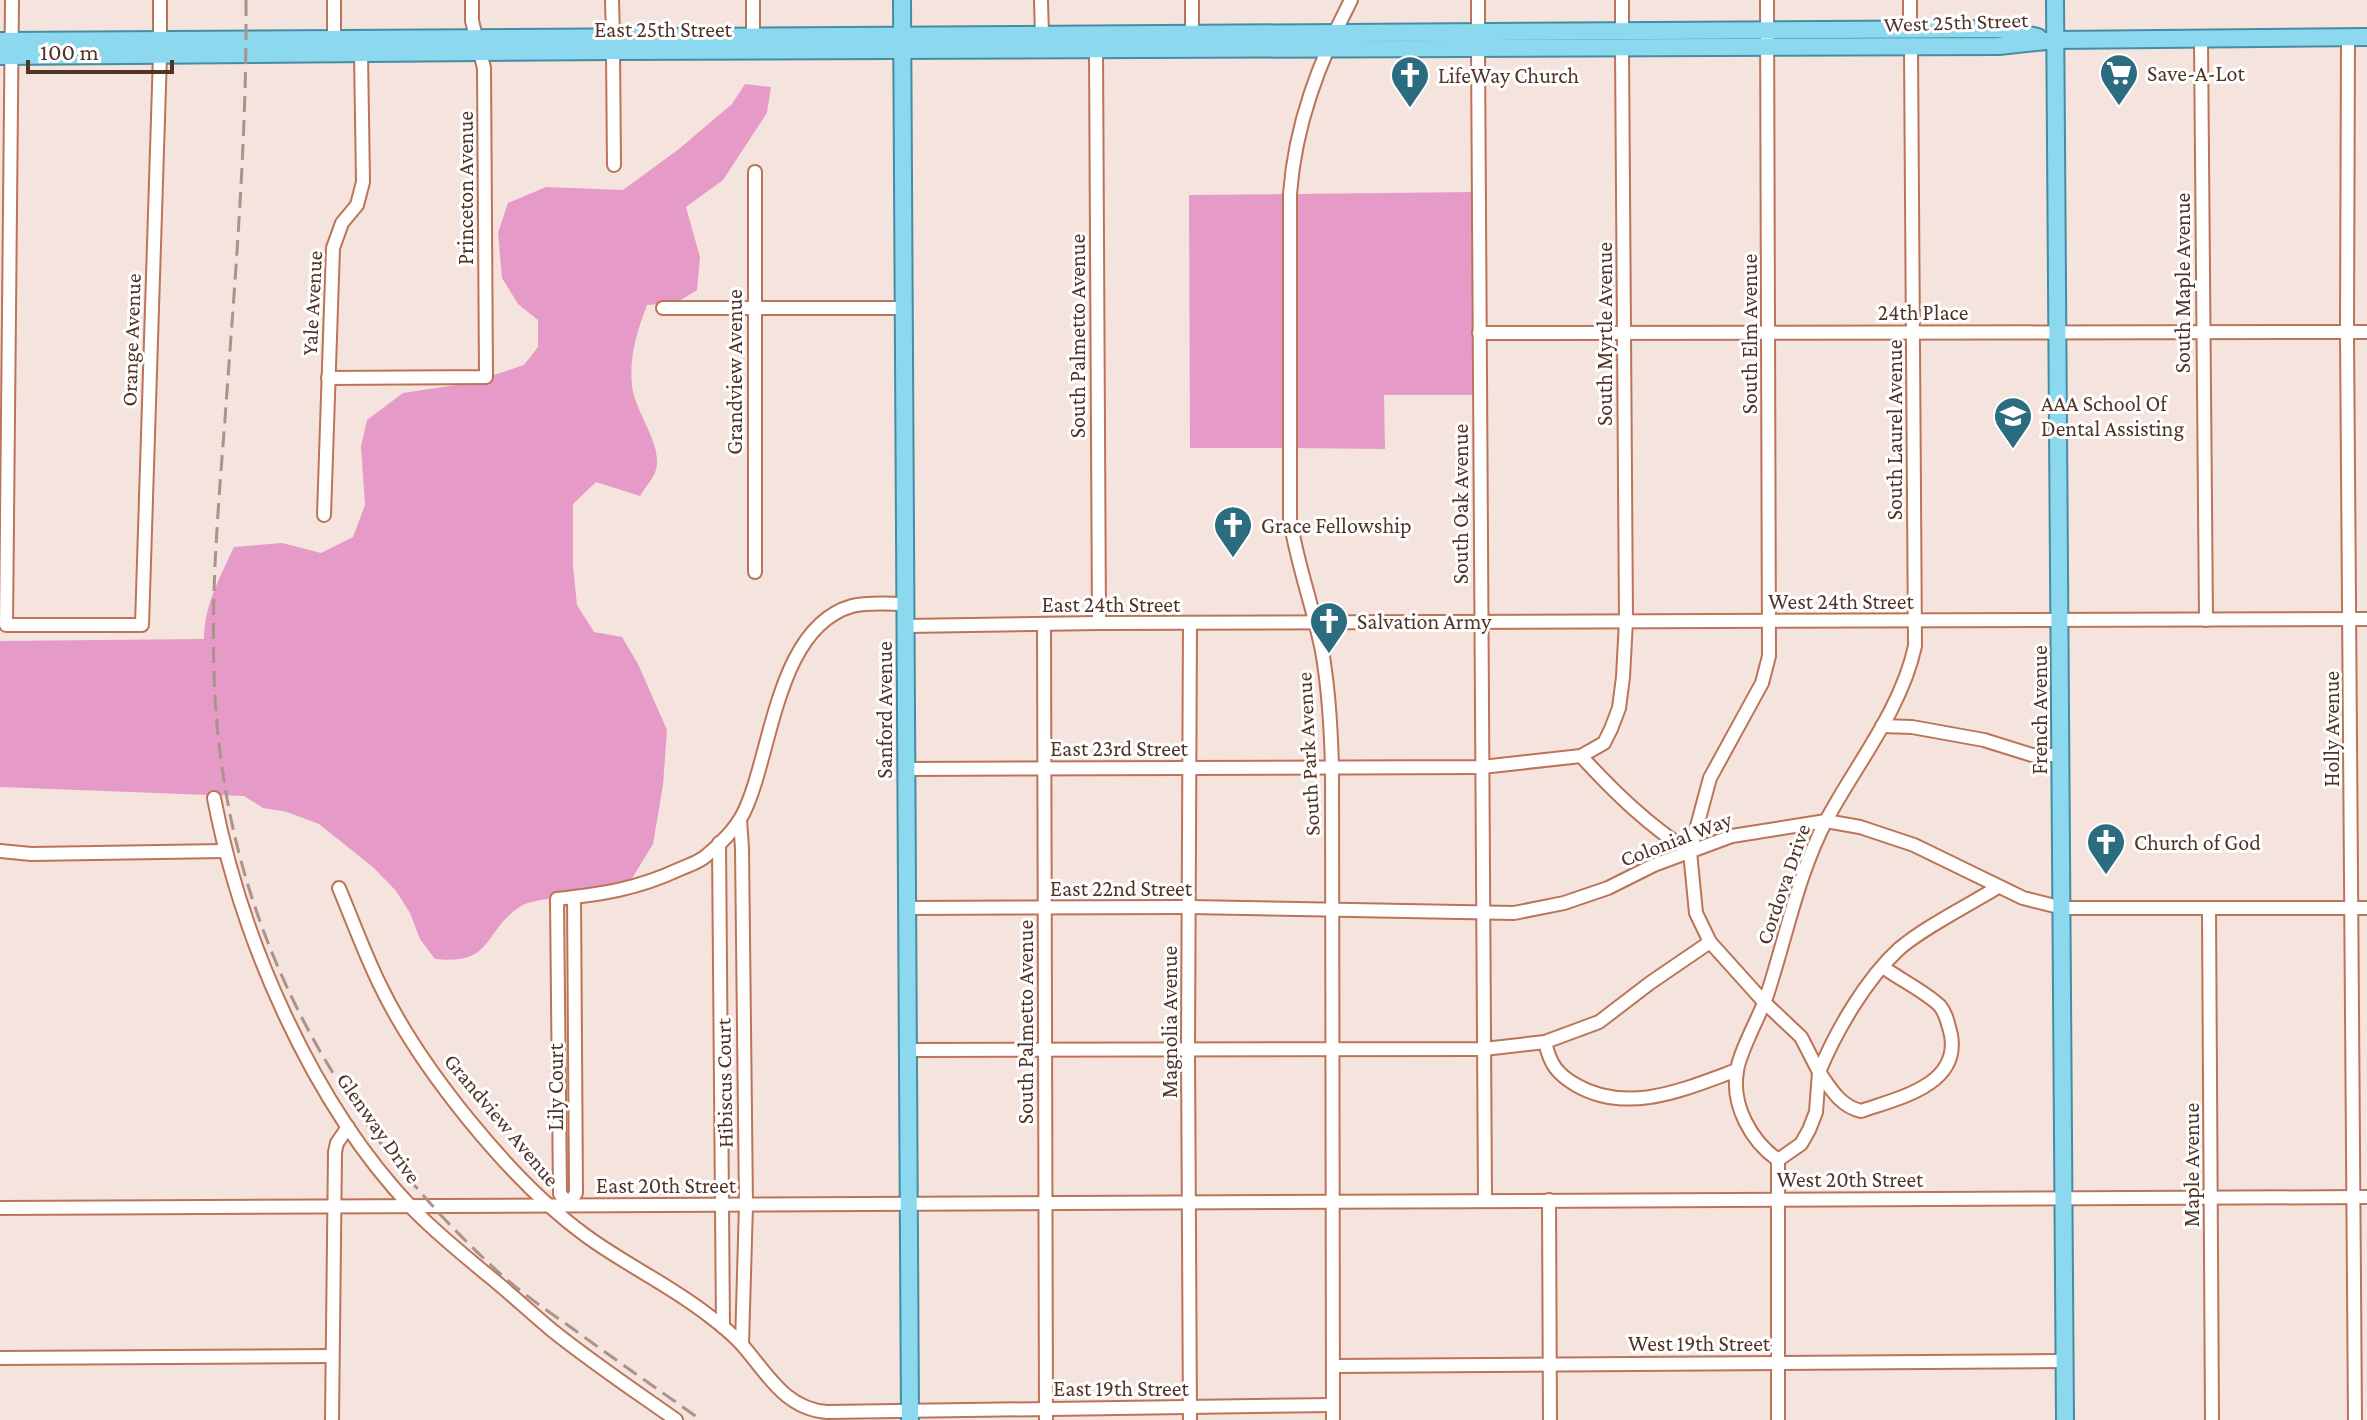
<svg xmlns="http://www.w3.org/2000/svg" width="2367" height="1420" viewBox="0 0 2367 1420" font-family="'Crimson Pro',serif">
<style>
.green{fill:#e69ac8}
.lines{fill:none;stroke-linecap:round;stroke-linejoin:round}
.minor-casing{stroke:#bc7457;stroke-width:16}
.major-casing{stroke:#468da2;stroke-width:20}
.minor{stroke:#fff;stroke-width:12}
.major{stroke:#8cd8ef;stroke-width:16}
.rail{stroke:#aa938a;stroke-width:3;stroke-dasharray:16 8;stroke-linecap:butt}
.labels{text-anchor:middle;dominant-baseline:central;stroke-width:6;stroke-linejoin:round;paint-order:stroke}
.street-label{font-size:22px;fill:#523327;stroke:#fff}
.poi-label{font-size:22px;fill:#523327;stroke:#fff;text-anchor:start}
</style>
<rect width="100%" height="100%" fill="#f5e4de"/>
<g class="green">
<path d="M745,84l26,3 -4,26 -44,67 -37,27 14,50 -3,33 -21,13 -29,2c-10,27 -18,51 -15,80 2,28 35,63 22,90 -4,7 -10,14 -14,21l-44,-14 -23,22v63l4,38 17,27 28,5 16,27 29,66 -4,55 -10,59 -22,36 -22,7 -57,6v5c-10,2 -22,3 -31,8 -39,25 -26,59 -86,53l-15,-20 -10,-26 -14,-22 -22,-23 -55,-44 -32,-12 -24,-4 -19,-12 -26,-1 -1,-4 -9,4 -208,-8v-146l204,-2c0,-33 16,-62 30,-92l48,-4 39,10 32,-16 12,-32 -4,-59 6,-26 36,-27 66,-10h22v-7l33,-11 14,-18v-27l-20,-16 -16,-26 -4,-45 10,-30 38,-16 77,3 56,-41 53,-45z"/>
<polygon points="1474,192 1475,395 1384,395 1385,449 1294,448 1295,194"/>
<polygon points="1285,194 1284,448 1190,448 1189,195"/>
</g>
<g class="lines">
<g class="minor-casing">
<g id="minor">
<polyline points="12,0 6,625 142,625 160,55"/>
<polyline points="160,0 160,40"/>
<polyline points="334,0 334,39"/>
<polyline points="612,0 613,37"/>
<polyline points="1041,0 1042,35"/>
<polyline points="1192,0 1192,34"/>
<polyline points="1478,0 1478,32"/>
<polyline points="1622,0 1622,31"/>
<polyline points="1767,0 1769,656 1762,683 1710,778 1690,852 1696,913 1710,942 1764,1002 1801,1037 1819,1072 1816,1112 1809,1130 1801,1144 1778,1160 1778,1420"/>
<polyline points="1910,30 1910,0"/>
<polyline points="753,37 753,0"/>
<polyline points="2348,37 2347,332 2355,1420"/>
<polyline points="2201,40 2206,620"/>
<polyline points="1478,47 1485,1200"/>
<polyline points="1096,49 1099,623"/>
<polyline points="613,51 614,165"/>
<polyline points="663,308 905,308"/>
<polyline points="1479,333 2367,332"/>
<polyline points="328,378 486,377 484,68 472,21 472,0"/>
<polyline points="324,515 333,248 342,223 357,205 363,182 361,53"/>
<polyline points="755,572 755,172"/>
<polyline points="1044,624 1046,1420"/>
<polyline points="906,626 1099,623 2367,619"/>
<polyline points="1882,726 1912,727 1984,740 2032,755 2061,755"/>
<path d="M1581,756c34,37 67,69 109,96"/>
<polyline points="906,769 1482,767 1581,756 1604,743 1611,729 1619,708 1623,677 1626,621 1622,47"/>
<path d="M214,798c27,141 98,305 198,410 22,23 47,43 72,64 24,19 46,40 69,59 40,32 82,60 123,89"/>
<polyline points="740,820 742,848 746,1205 742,1344"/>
<polyline points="719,843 723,1327"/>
<polyline points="0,851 31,854 224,851"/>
<path d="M339,888c13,31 25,64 40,95 40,84 131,197 206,252 39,29 85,50 123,80 12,9 26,20 36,32 24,28 42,62 83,65l506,-7"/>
<path d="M574,897l2,296 -7,11 -9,-10 -3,-295c46,-5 80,-10 123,-30 9,-4 20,-7 27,-14 13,-10 28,-26 36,-41 29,-57 32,-186 109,-208 16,-4 37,-2 54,-2"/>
<polyline points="907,908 1189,907 1514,913 1564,903 1608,888 1654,865 1732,836 1826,821 1860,827 1914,845 2023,898 2063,908 2367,908"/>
<polyline points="2209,909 2212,1420"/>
<path d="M1883,967c16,12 43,25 57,39 7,9 8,18 11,29 9,50 -52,63 -90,76 -21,-5 -30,-22 -42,-39 17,-41 47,-93 80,-123 24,-21 70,-44 99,-62"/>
<path d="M1545,1042c5,22 12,32 31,43 52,30 109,4 161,-15"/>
<polyline points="908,1050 1484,1049 1545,1042 1599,1022 1650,983 1710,942"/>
<path d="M1778,1160c-27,-19 -47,-55 -41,-89 2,-18 22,-54 29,-73 20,-59 31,-123 61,-179 30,-56 74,-109 88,-173l-4,-599"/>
<polyline points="1549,1200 1550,1420"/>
<polyline points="0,1208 2367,1197"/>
<polyline points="0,1358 332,1356"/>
<polyline points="1333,1366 2065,1361"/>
<polyline points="332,1420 335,1152 337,1143 348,1127"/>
<polyline points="1190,1420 1188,1049 1190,624"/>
<path d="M1333,1420l-1,-652c-1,-40 -3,-78 -10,-117 -9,-45 -25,-87 -32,-132v-325c5,-69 29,-132 61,-194"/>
</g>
</g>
<g class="major-casing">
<g id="major">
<polyline points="902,0 910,1420"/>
<polyline points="2055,0 2065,1420"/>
<polyline points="0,41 1999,29 2038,37"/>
<polyline points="0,56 613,51 1999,46 2056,40 2367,37"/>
</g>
</g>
<use href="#minor" class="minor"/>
<use href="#major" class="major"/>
<path class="rail" d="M246,0c1,140 -11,279 -21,419 -9,118 -20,237 -2,355 28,191 129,363 270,493 25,24 55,44 83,64 41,30 83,59 125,89"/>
</g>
<defs>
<g id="supermarket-pin" transform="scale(2)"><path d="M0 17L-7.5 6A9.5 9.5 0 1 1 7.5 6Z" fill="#2c6c80" stroke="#fff"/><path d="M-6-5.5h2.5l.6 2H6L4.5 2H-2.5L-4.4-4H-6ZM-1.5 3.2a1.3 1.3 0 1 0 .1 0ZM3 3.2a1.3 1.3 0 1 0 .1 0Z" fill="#fff"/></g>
<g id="church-pin" transform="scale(2)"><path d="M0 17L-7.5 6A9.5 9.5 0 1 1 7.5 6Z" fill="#2c6c80" stroke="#fff"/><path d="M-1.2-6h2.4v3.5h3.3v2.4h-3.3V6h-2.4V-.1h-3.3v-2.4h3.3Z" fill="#fff"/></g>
<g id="school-pin" transform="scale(2)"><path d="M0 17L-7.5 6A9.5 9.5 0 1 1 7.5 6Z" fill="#2c6c80" stroke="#fff"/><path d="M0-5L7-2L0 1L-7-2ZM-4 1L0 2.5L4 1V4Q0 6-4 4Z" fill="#fff"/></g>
</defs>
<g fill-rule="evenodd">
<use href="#supermarket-pin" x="2119" y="73"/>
<use href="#church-pin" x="1410" y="75"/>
<use href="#school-pin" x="2013" y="416"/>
<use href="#church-pin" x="1233" y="525"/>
<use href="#church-pin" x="1329" y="621"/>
<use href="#church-pin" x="2106" y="842"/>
</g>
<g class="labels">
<g class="street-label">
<text transform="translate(1956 22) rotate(-2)">West 25th Street</text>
<text x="663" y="29">East 25th Street</text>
<text transform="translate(465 188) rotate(-90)">Princeton Avenue</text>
<text transform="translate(2182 283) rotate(-90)">South Maple Avenue</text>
<text transform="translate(312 303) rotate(-87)">Yale Avenue</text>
<text x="1923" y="312">24th Place</text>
<text transform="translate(1604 334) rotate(-90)">South Myrtle Avenue</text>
<text transform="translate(1749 334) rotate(-90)">South Elm Avenue</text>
<text transform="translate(1077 336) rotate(-90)">South Palmetto Avenue</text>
<text transform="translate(131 340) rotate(-88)">Orange Avenue</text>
<text transform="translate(734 372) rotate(-90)">Grandview Avenue</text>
<text transform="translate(1894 430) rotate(-90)">South Laurel Avenue</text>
<text transform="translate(1460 504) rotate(-90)">South Oak Avenue</text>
<text x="1841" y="601">West 24th Street</text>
<text x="1111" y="604">East 24th Street</text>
<text transform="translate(884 710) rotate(-90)">Sanford Avenue</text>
<text transform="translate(2039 710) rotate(-90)">French Avenue</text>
<text transform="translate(2331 729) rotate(-90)">Holly Avenue</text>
<text x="1119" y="748">East 23rd Street</text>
<text transform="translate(1308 754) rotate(-93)">South Park Avenue</text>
<text transform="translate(1676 839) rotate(-21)">Colonial Way</text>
<text transform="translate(1783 884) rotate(-71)">Cordova Drive</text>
<text x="1121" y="888">East 22nd Street</text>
<text transform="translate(1025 1022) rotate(-90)">South Palmetto Avenue</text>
<text transform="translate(1169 1022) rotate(-90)">Magnolia Avenue</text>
<text transform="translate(724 1083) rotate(-91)">Hibiscus Court</text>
<text transform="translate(555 1087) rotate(-90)">Lily Court</text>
<text transform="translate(502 1120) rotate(50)">Grandview Avenue</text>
<text transform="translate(379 1128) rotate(55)">Glenway Drive</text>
<text transform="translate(2191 1165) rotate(-90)">Maple Avenue</text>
<text x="1850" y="1179">West 20th Street</text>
<text x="666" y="1185">East 20th Street</text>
<text x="1699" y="1343">West 19th Street</text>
<text x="1121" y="1388">East 19th Street</text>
</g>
<g class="poi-label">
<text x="2147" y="73">Save-A-Lot</text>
<text x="1438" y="75">LifeWay Church</text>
<text x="2041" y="403">AAA School Of<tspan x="2041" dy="25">Dental Assisting</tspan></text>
<text x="1261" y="525">Grace Fellowship</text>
<text x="1357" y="621">Salvation Army</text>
<text x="2134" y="842">Church of God</text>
</g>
</g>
<path d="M28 60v12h144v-12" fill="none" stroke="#523327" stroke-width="4"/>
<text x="40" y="60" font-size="24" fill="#523327" stroke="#ffffff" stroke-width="6" paint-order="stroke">100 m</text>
</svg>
